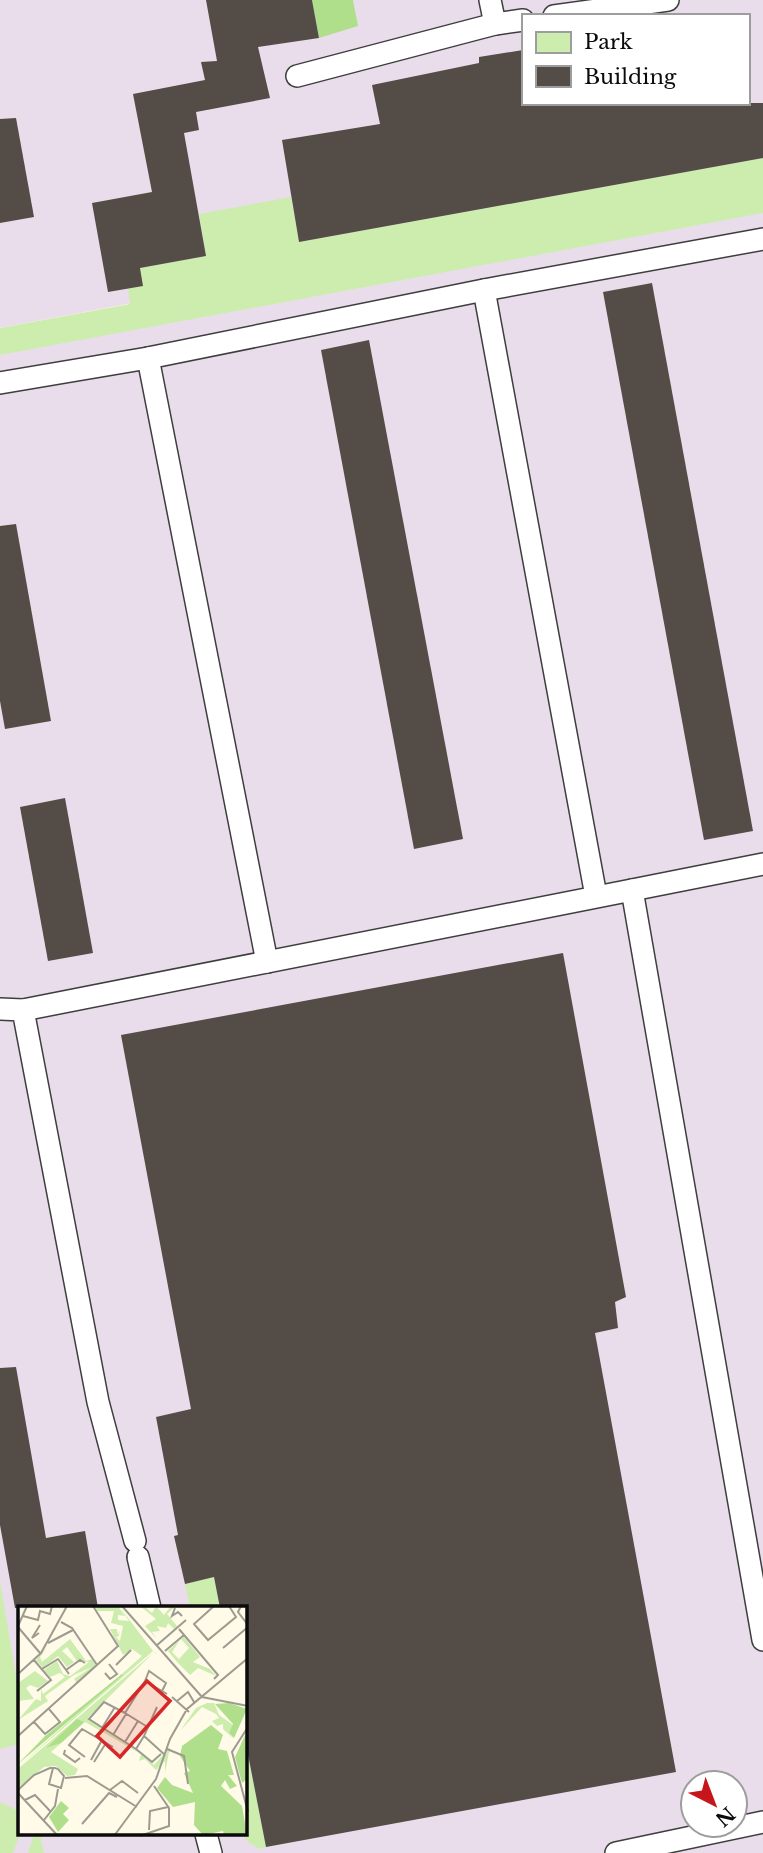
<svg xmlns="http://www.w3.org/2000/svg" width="763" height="1853" viewBox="0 0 763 1853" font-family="'Libre Baskerville',serif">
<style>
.industrial{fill:#eaddeb;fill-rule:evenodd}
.green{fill:#cdedae}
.forest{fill:#b0df8c}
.building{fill:#544c46}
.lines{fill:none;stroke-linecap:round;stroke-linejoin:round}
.service-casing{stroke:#3e3e3e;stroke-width:24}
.service{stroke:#fff;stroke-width:21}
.inset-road{fill:none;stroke:#9d9b90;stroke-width:2}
.view{fill:#d62828;fill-opacity:0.15;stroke:#d62828;stroke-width:3.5}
.inset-edge{fill:none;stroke:#0b0b0b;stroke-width:3.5}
</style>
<rect width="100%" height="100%" fill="#fffbe8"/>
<path class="industrial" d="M0,0h763v1853h-763v-1523l234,-46 -234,44zM523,16h224v87h-224zM19,1608h226v226h-226zM693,1783h42v42h-42z"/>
<g class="green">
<polygon points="763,158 763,213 0,355 0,328 130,304 128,288 143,285 140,268 206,256 199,214 291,197 299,242"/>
<polygon points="214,1577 220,1608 190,1608 185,1584"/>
<polygon points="0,1581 19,1694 19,1744 0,1749"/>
<polygon points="245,1739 266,1847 259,1849 248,1842 242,1834 245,1834"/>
<polygon points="0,1802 19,1811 20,1834 13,1853 0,1853"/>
<polygon points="34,1834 40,1834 44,1853 28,1853"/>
</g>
<polygon class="forest" points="312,0 353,0 358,26 319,38"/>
<g class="building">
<polygon points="206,0 312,0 319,38 258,47 270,98 196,112 199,130 184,133 206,256 140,268 143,286 108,292 92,203 152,192 133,94 205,80 201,62 217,61"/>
<polygon points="523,50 523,103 763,103 763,158 299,242 282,140 380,124 372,85 479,63 479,57"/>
<polygon points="16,118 34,217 0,223 0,119"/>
<polygon points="652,283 753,831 704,840 603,292"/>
<polygon points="369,340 463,839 414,849 321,350"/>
<polygon points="16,524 51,721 5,729 0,701 0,526"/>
<polygon points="65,798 93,953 48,961 20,807"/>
<polygon points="563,953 626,1297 615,1302 618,1328 595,1333 676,1772 266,1847 245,1739 245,1608 220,1608 214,1577 185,1584 174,1536 178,1535 156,1417 191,1409 121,1035"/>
<polygon points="16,1367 46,1538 85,1531 98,1608 15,1608 0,1525 0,1368"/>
</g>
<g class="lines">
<g class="service-casing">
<g id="service">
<polyline points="490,0 495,24"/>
<polyline points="554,16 668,0"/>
<polyline points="297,76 495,24 523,20"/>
<polyline points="484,290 596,896"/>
<polyline points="148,358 267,962"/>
<polyline points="0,383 148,358 484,290 763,239"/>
<polyline points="632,890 763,864"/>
<polyline points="0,1009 23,1010 98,1402 135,1541"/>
<polyline points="23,1010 632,890 763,1640"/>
<polyline points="138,1557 150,1608"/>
<polyline points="206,1834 211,1853"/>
<polyline points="616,1853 763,1822"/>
</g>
</g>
<use href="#service" class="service"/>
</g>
<g transform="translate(18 1606)">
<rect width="229" height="229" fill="#fffbe8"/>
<path d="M76,0h24l7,10 -7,-1v5l11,1 -10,-15 34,45 -135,116 124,-111 -10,-7 -9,6 -13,-26h7l1,6 2,-5 -1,6 -3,1 4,4 3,-15 -12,-3 3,-12h-16zM122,0h4l8,7 4,-7 8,9 7,-9h5l-9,8 10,12 -2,4 -7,-7 -2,5 -9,-2 3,5 -8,1 5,7 -12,-13 11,-7zM166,31l16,20 -7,5 17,7 6,7 -18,-8 -8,7 -13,-13 -9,-11 12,-11 -8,12 7,7 10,-11 -8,-9zM52,33l16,22 6,-2 4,7 -19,17 -3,-4 18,-12 -18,8 -29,21 3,5 -30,19 18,-21 5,2v-12l2,5 22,-17 -5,-4 -10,4 -6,-7 13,-9 6,13 7,2 19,-14 -12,-1 -10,-14 -5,4 12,11 -7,5 -9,-11 -15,12 -7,-8 13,-15 -9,12 2,5zM136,46h1l3,3 -4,-3 -66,66 58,39 8,8 16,-18 -5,26v-12l-9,9 -11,-11 -6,2 2,-7 -56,-32 -34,30 27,17 -3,6 -8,1 -11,-10 -12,1 -26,21v-19zM17,65l13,10 -10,7 -8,-3 -4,3 8,11 -16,2v-18zM189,97h7l5,12 14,10 -4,8 5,6 7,-8 -7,8 -11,-10v-5l-6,2 -5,-5 7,-3 -3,-4 -14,-7 -22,24 16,-23z" fill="#cdedae"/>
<path d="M104,68l1,1 -105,89 27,-28zM211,97l18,6 -13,29 -5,-5 4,-9 -18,-20zM59,113l7,3 -23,21 -15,5zM193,119l12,10 -5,14 9,2 7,24h-6l9,11 -7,3 -5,-9 -4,6 21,20 5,29h-23l-1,-4 -20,4 -9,-10 1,-23 -22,5 -16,-19 8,-11 7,8 21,8 -9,-20 6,-2 -10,-15 2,-10zM229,125v48l-5,4 -7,-26zM43,195l8,7 -6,6 6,6 -11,12 -9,-15z" fill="#b0df8c"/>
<path class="inset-road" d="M104,0l80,91 46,9M196,0l-20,18 14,16 28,-23 -7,-11M223,0l-3,6 10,13M157,2l-3,8 6,-4 4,4M5,10l15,4 2,-9 10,3 2,-8M43,16l11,6 25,37M0,20l9,-20M0,21l22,26M161,23l39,46 -4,4M21,27l-7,5 8,-13M30,37l25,-13M138,40l30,-26M205,42l25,-21M147,45l19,-16M16,54l17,20 -14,11M98,59l15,-15M24,63l16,-10 11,15M48,64l14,-10 5,3M87,67l5,6 7,-5 -8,-10M0,68l23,-21 26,-47M127,75l4,-10 17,12 -4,8M154,91l17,15M159,95l11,-9 6,10M139,101l-13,29 21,19M107,107l-21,-11 -15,17 47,30M16,116l11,12 15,-12 -11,-13M128,120l-21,-13 20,-32 22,13M230,121l-16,25 16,60M84,122l13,-21M95,129l13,-21M0,130l100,-90 -25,-40M126,130l-8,13 16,13 9,-8M107,136l13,-21M149,143l17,7 4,28M47,144l-1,4 11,8 5,-4M67,151l-16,-12 13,-16 31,18M73,154l11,-20M76,156l12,-19M47,172l22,-2 50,31M0,184l16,-15 16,-7h5l3,1 6,7 -3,12 -12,-4 4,-16M92,184l12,-9 16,12M0,187l40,43M7,194l10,-5 16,17M26,214l11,-14 3,-17M64,218l27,-31 8,4M131,224l1,-19 18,-4M96,230l42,-57 14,-40 17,-30 61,-51M122,230l29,-10v-18l-15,-22"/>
<path class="view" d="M129,75l23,20 -50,56 -23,-21z"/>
<rect width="229" height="229" class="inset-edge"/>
</g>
<rect x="522" y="14" width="228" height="91" fill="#ffffff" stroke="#9d9d9d" stroke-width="2"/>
<rect x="536" y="32" width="35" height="21" fill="#cdedae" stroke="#9d9d9d" stroke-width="2"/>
<text x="584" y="49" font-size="21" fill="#0b0b0b">Park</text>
<rect x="536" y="66" width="35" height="21" fill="#544c46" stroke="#9d9d9d" stroke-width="2"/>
<text x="584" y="84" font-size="21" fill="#0b0b0b">Building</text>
<g transform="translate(714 1804) rotate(138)"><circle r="33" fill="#ffffff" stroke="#9d9d9d" stroke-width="2"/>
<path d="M0-5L12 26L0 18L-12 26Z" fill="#c7161b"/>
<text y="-10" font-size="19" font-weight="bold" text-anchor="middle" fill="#0b0b0b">N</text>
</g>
</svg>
